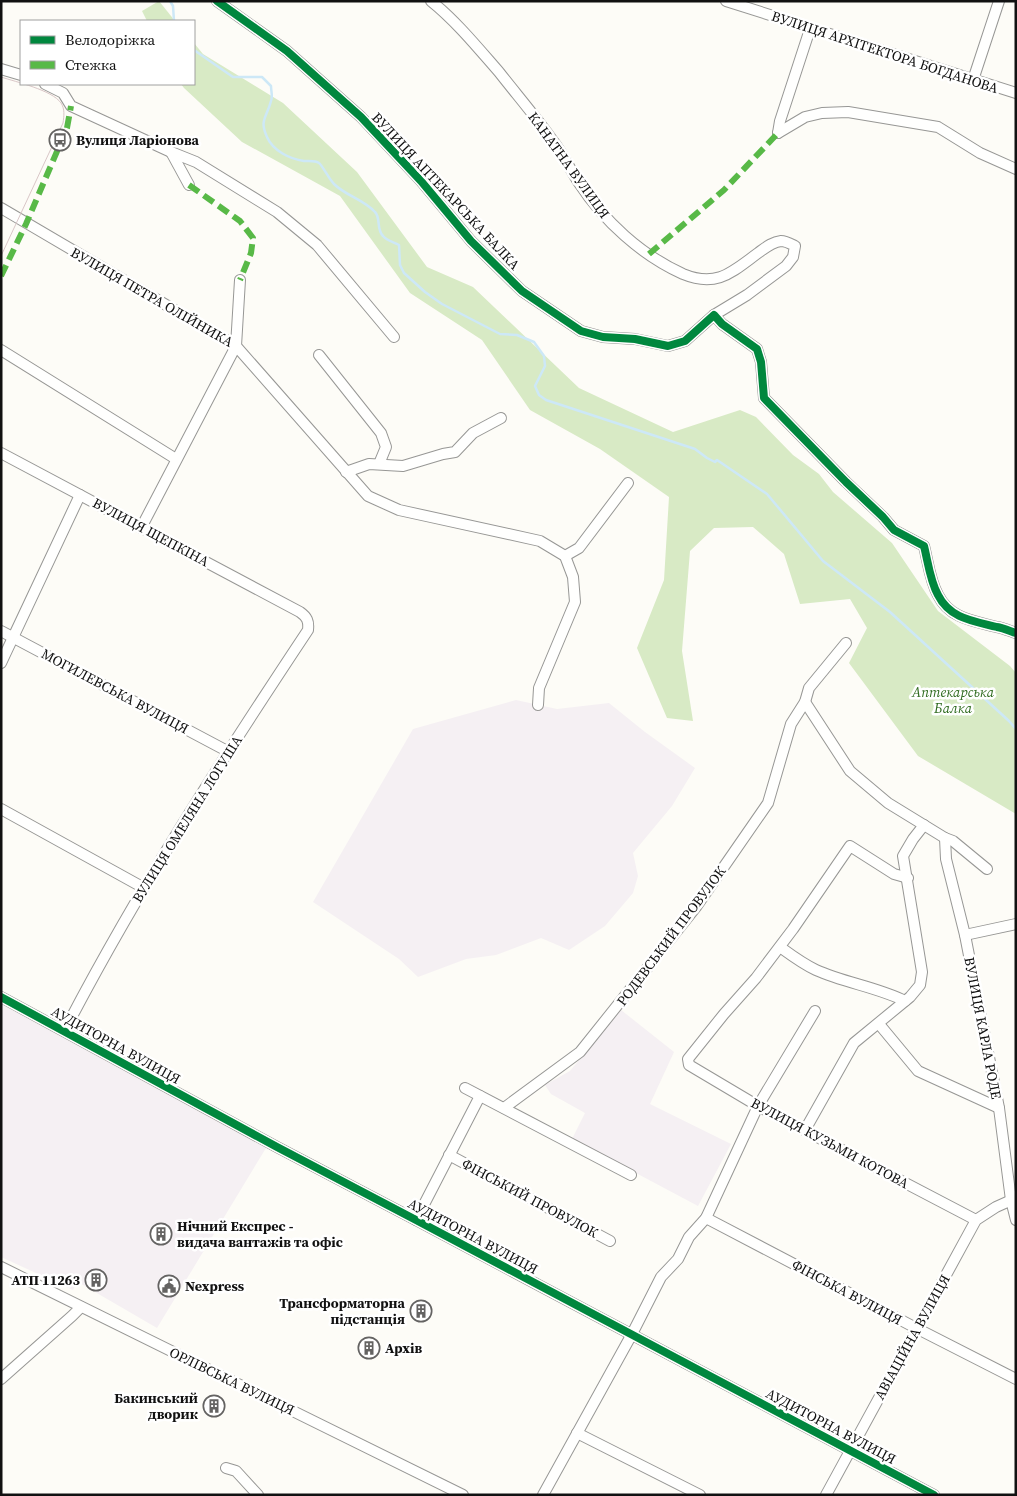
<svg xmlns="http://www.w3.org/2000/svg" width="1017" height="1496" viewBox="0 0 1017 1496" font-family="'Source Serif 4',serif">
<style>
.industrial{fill:#f5f0f3}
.forest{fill:#d8eac5}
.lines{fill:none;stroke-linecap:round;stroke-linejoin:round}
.stream{stroke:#cde8f7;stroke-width:2.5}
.minor-casing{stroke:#979795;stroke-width:12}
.minor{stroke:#fffffe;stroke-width:10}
.tram{stroke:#d9c6c7;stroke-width:1}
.quiet{stroke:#58b947;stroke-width:6;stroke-dasharray:12 6;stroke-linecap:butt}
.cycleway-casing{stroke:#fff;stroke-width:11}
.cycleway{stroke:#00873e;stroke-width:8}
.labels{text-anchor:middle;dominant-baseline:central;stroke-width:5;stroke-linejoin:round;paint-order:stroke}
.street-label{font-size:14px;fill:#111;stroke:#fff}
.poi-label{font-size:14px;font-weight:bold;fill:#111;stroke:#fff;text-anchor:start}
.park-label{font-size:14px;font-style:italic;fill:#2f6b1f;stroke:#fff}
</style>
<rect width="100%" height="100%" fill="#fdfcf7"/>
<g class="industrial">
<polygon points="516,700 557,709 609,703 645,732 695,768 672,806 633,853 638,876 633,893 605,926 569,950 541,938 496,955 466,959 418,977 399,959 313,902 413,729"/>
<polygon points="1,1004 266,1148 157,1328 83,1285 77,1282 73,1290 1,1257"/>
<polygon points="621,1010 674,1052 650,1104 731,1144 698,1206 572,1139 585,1113 551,1094 545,1085 570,1071"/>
</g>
<g class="forest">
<polygon points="159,1 175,21 147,21 142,11"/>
<polygon points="194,43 203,54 283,103 357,172 427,267 473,287 579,388 673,432 740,410 756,417 793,455 819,474 833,492 892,543 938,611 1010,666 1016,673 1016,814 918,756 849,663 867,628 850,599 800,604 784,554 753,527 714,528 690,551 682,651 693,721 667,718 637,648 664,580 669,497 600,449 530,410 482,340 410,293 340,196 242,142 184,88 181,84 194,84"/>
</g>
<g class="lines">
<g class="stream">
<polyline points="170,1 173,6 174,21"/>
<path d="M194,50l39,27h29l9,9c0,5 2,11 0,15 -4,16 -12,19 -4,36 6,14 23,22 37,24 5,0 11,-1 15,2 3,2 10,16 15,21 12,12 29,15 41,28 6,6 1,17 8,24 4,5 11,6 16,9l1,20 4,8 21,19 17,12 58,30 17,1 17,7 10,14 1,10 -10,20 4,9 7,5 149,49 12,9 8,4 2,-2 50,34 56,67 67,51 119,109 7,8"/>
</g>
<g class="minor-casing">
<g id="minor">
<path d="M217,1l70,50 74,66 60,64 50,60 51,50 59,40 22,6 32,2 33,7 17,-5 29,-26 8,9 35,25 4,13 3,36 82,84 37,35 11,13 30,16c4,16 6,35 14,49 12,24 36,26 59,32 6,1 13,4 19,6"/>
<path d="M431,1c25,20 47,47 68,71 18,23 37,45 54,69 10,13 17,28 26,42 25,38 62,72 104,91 34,14 49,-2 75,-21 7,-5 14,-11 23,-12 5,0 10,3 14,5l-2,11 -7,9 -39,29 -33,20"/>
<polyline points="726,1 1016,93"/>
<polyline points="1,69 21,75"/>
<polyline points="973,80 999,1"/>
<polyline points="45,84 63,93 71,106 171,152 196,162 277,212 317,245 394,337"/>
<polyline points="778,133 805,117 822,113 848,112 938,127 980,153 1016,169"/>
<polyline points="778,133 780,121 810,29"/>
<polyline points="171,152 189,185"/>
<polyline points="1,208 236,346 368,496 399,510 540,541 565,556 573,577 575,602 539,688 538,705"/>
<polyline points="1,350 176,459"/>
<polyline points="319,355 381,433 386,447 379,464"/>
<path d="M1,453l299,159c7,5 9,9 8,18 -85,128 -169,258 -240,394l-7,5"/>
<polyline points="346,472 369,464 403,466 443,454 455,452 473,433 501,418"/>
<polyline points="141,528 236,346 240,280"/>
<polyline points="565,556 579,548 628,483"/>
<polyline points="1,631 229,752"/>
<polyline points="1,663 80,495"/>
<polyline points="805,702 850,771 888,803 945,838 953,841 987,869"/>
<polyline points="1,809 144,888"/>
<polyline points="945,838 946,859 965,935 999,1108 1011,1200 1016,1220"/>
<polyline points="908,878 894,874 850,846 793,929 756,978 724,1014 688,1059 689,1065 758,1106 976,1220"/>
<polyline points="965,935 1016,924"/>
<path d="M780,947c11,8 23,17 36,23 29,13 61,17 89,31"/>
<polyline points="1,997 277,1147 416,1220 934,1495"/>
<polyline points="879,1024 918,1071 999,1108"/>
<polyline points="465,1088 631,1175"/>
<polyline points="504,1108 580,1052 696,907 768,803 791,724 805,702 809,688 846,643"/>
<polyline points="805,1130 854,1043 910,997 920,985 922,972 903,856 913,839 924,825"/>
<polyline points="449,1155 610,1241"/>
<polyline points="706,1218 916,1328 1016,1379"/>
<polyline points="416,1220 480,1096"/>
<polyline points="1,1267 463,1495"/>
<polyline points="1,1379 72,1316 81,1307"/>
<polyline points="577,1433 700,1495"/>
<polyline points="226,1468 236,1471 258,1495"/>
<polyline points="543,1495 632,1334 661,1277 678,1259 689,1237 706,1218 758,1106 815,1011"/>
<polyline points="826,1495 976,1220 996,1207 1016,1198"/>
</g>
</g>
<use href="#minor" class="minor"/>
<path class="tram" d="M1,77c15,5 51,13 60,26 4,6 3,13 2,20l-62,133"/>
<g class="quiet">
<polyline points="189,185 240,221 253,238 251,253 240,280"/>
<polyline points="649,254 724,190 778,133"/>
<polyline points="1,276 26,224 67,128 71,106"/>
</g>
<g class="cycleway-casing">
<g id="cycleway">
<path d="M217,1l70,50 74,66 60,64 50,60 51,50 59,40 22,6 32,2 33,7 17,-5 29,-26 8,9 35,25 4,13 3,36 82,84 37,35 11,13 30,16c4,16 6,35 14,49 12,24 36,26 59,32 6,1 13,4 19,6"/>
<polyline points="1,997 277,1147 416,1220 934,1495"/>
</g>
</g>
<use href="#cycleway" class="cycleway"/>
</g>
<defs>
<g id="bus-ring" transform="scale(1.125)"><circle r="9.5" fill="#fff" stroke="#646362" stroke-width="1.5"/><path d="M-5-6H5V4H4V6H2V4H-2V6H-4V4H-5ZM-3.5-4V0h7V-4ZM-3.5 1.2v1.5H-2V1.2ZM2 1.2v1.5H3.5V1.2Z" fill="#646362"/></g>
<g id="building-ring" transform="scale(1.125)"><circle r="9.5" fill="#fff" stroke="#646362" stroke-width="1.5"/><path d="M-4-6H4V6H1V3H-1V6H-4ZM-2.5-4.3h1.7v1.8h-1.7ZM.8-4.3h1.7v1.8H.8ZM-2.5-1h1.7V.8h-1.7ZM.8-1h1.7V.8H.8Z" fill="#646362"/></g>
<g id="civic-ring" transform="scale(1.125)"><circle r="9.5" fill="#fff" stroke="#646362" stroke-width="1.5"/><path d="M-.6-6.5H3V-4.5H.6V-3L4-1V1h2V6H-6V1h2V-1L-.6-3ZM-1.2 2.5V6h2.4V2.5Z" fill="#646362"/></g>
</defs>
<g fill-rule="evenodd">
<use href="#bus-ring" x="60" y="140"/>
<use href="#building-ring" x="161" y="1234"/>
<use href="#building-ring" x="96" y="1280"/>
<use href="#civic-ring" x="169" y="1286"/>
<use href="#building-ring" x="421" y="1311"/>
<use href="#building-ring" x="369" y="1348"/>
<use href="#building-ring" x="214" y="1406"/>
</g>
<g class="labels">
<g class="street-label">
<text transform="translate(885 52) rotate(18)">ВУЛИЦЯ АРХІТЕКТОРА БОГДАНОВА</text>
<text transform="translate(569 165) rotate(54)">КАНАТНА ВУЛИЦЯ</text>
<text transform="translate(446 191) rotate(47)">ВУЛИЦЯ АПТЕКАРСЬКА БАЛКА</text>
<text transform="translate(152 297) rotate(30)">ВУЛИЦЯ ПЕТРА ОЛІЙНИКА</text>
<text transform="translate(151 532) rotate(28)">ВУЛИЦЯ ЩЕПКІНА</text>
<text transform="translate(115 691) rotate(28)">МОГИЛЕВСЬКА ВУЛИЦЯ</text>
<text transform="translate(187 819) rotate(-58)">ВУЛИЦЯ ОМЕЛЯНА ЛОГУША</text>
<text transform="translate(671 936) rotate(-53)">РОДЕВСЬКИЙ ПРОВУЛОК</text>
<text transform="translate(983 1028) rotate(79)">ВУЛИЦЯ КАРЛА РОДЕ</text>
<text transform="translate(116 1045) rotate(29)">АУДИТОРНА ВУЛИЦЯ</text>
<text transform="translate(830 1143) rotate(28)">ВУЛИЦЯ КУЗЬМИ КОТОВА</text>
<text transform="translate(530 1198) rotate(28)">ФІНСЬКИЙ ПРОВУЛОК</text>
<text transform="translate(473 1236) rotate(28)">АУДИТОРНА ВУЛИЦЯ</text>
<text transform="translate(847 1292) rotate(28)">ФІНСЬКА ВУЛИЦЯ</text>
<text transform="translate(912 1337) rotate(-61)">АВІАЦІЙНА ВУЛИЦЯ</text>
<text transform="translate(232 1381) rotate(26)">ОРЛІВСЬКА ВУЛИЦЯ</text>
<text transform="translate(831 1426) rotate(28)">АУДИТОРНА ВУЛИЦЯ</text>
</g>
<g class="poi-label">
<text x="76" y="140">Вулиця Ларіонова</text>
<text x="177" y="1226">Нічний Експрес -<tspan x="177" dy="16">видача вантажів та офіс</tspan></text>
<text x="80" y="1280" text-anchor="end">АТП 11263</text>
<text x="185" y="1286">Nexpress</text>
<text x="405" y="1303" text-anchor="end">Трансформаторна<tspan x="405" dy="16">підстанція</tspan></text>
<text x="385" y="1348">Архів</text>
<text x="198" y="1398" text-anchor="end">Бакинський<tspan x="198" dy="16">дворик</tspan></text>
</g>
<g class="park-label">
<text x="953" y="692">Аптекарська<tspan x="953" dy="16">Балка</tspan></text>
</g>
</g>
<rect width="1017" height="1496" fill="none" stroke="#111111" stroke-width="5"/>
<rect x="20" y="20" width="175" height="65" fill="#ffffff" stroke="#a0a0a0"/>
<rect x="30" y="36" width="25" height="8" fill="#00873e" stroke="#a0a0a0"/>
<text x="65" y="45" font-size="15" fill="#111111">Велодоріжка</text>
<rect x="30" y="61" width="25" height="8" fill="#58b947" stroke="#a0a0a0"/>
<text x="65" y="70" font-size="15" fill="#111111">Стежка</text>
</svg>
